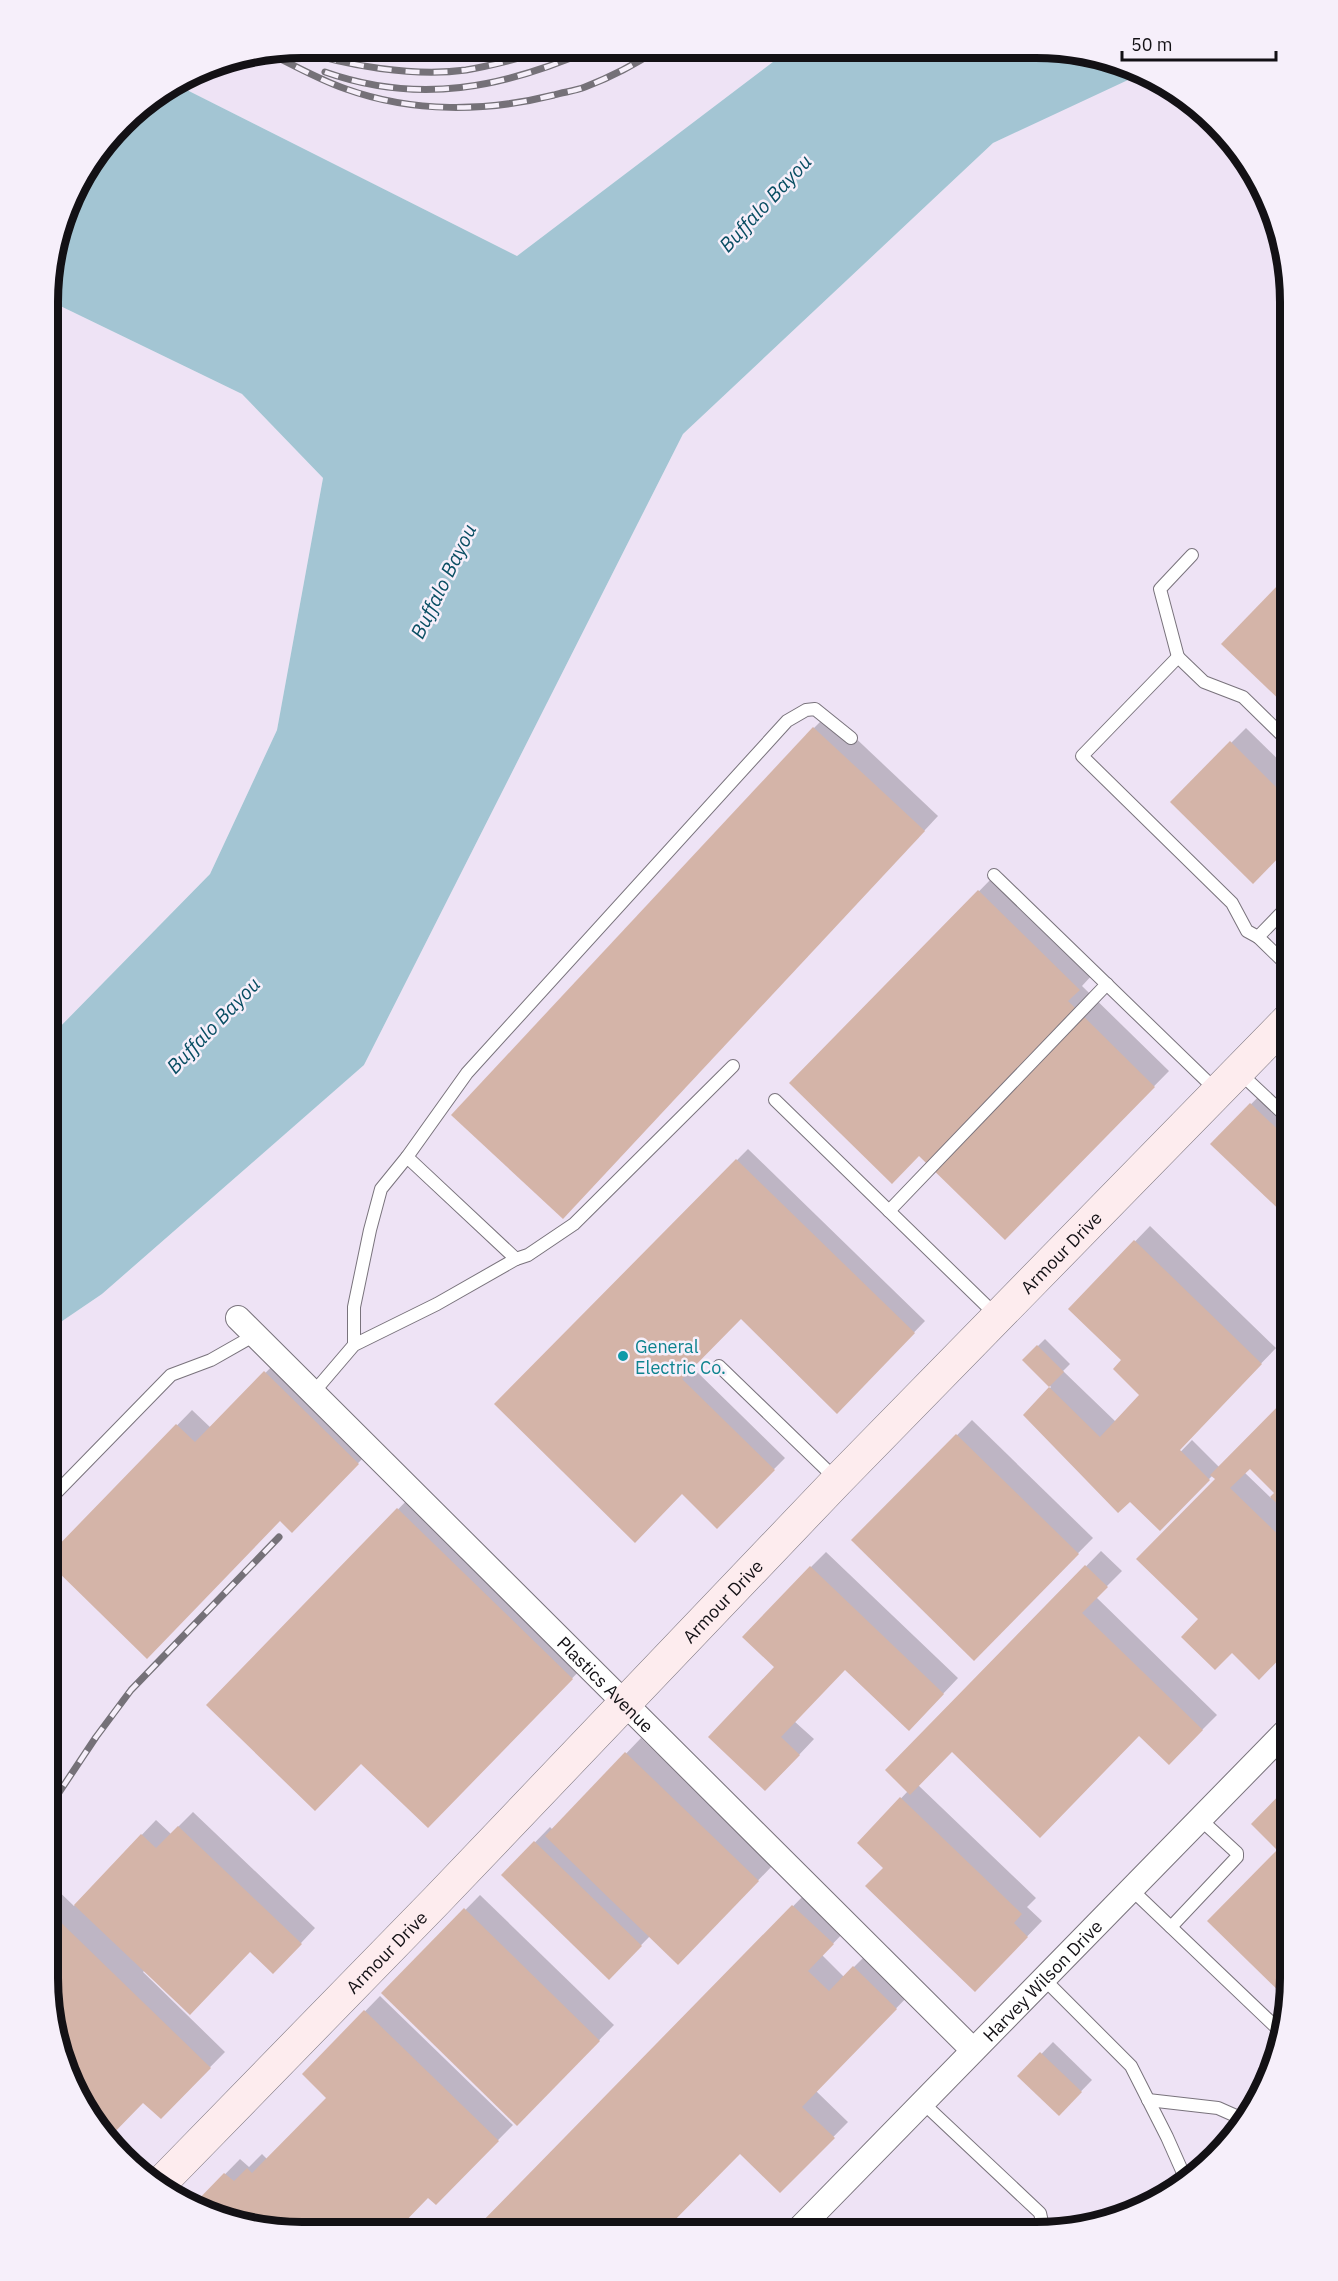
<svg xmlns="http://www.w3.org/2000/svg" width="1338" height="2281" viewBox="0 0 1338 2281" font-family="'IBM Plex Sans',sans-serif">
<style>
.built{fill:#eee3f5}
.water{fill:#a3c5d3}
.shadow{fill:#0003;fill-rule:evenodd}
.building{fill:#d4b4a8}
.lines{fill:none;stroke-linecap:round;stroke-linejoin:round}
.lane-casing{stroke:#79737c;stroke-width:14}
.street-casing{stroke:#79737c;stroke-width:26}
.secondary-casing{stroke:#79737c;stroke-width:34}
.lane{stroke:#fff;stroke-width:12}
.street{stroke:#fff;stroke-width:24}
.secondary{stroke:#fdecee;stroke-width:33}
.rail-casing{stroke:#757178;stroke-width:7}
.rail{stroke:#f6effa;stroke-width:4.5;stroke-dasharray:14;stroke-linecap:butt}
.culture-dot{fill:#0f9aa8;stroke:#f6effa;stroke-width:2}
.labels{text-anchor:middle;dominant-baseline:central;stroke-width:5;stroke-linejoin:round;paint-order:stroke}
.street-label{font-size:18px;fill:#131115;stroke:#f6effa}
.culture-label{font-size:18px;fill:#0d838f;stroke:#f6effa;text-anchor:start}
.water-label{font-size:20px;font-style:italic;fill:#094e63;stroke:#f6effa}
.rim{fill:none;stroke:#131115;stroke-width:8}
</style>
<rect width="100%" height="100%" fill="#f6effa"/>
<g class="built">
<polygon points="303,48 790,49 517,256 177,85 206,67"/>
<polygon points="1141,72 1191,101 1238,148 1271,206 1290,303 1289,1995 1271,2075 1238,2133 1190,2181 1132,2214 1036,2233 270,2231 206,2214 148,2181 100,2133 67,2075 48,1978 49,1330 102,1294 364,1065 683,434 993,143"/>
<polygon points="50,301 242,394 323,478 277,730 210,874 49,1038"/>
</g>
<polygon class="water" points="790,49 1069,50 1133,68 1143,73 993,143 683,434 364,1065 102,1294 49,1330 49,1038 210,874 277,730 323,478 242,394 50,301 50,270 74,190 135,111 177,85 517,256"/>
<g class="shadow">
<polygon points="1290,575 1290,708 1223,644"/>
<polygon points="829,713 938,816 578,1202 814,728"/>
<polygon points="1246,728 1290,771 1290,844 1172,802"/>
<polygon points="994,876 1093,974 1082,986 1169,1071 1005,1238 919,1154 791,1083"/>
<polygon points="1266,1089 1290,1112 1290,1218 1212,1144"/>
<polygon points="748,1149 925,1321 837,1412 741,1317 692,1367 785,1458 717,1527 682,1492 496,1404"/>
<polygon points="1150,1226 1276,1348 1118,1511 1025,1415 1051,1387 1024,1360 1045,1339 1070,1364 1063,1371 1116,1422 1141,1395 1123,1360 1070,1309"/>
<polygon points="280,1358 373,1448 292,1530 281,1519 146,1657 49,1561 49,1557 192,1410 211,1428"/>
<path d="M1290,1396v250l-90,-27 17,-140 -4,-4 -53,54 -28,-27 60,-62 27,27zM1250,1467l26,26 -5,5 -27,-26z"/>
<polygon points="972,1420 1093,1538 974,1659 854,1540"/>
<polygon points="413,1494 587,1663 428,1826 362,1762 208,1705"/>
<polygon points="1101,1551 1122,1571 1096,1597 1217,1715 1169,1763 1139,1734 952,1750 918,1785 1036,1898 1027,1907 1042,1921 990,1975 859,1843 908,1791 887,1770"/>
<polygon points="826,1552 958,1678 924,1714 845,1668 794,1721 814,1739 780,1775 776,1667 811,1567"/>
<polygon points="641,1738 773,1865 693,1948 650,1936 609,1978 503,1875 550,1827 553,1830"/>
<polygon points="1289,1787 1289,1998 1209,1921 1279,1850 1253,1824"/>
<polygon points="193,1812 315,1928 288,1957 250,1950 145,1970 143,1972 225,2052 161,2117 144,2101 67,2075 48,1978 48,1881 74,1906 156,1820 171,1834"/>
<polygon points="808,1891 847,1929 822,1955 844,1977 869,1952 911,1993 816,2091 848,2122 780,2191 740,2152 661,2232 475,2231"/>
<polygon points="480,1895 614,2025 517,2124 384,1993"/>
<polygon points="380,1996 513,2125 436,2203 428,2196 408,2217 413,2221 403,2231 270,2231 193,2207 240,2159 249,2167 262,2154 268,2160 328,2098 304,2074"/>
<polygon points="1053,2042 1092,2080 1059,2114 1020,2076"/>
</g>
<g class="building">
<polygon points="1280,583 1290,593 1290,710 1221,644"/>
<polygon points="813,727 925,831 563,1219 451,1115"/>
<polygon points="1230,741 1290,801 1290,846 1253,884 1170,802"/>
<polygon points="978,890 1080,990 1068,1001 1155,1087 1005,1240 919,1156 892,1184 789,1083"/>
<polygon points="1250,1103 1290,1141 1290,1220 1210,1144"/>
<polygon points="736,1159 915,1333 837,1414 741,1319 682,1379 775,1470 717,1529 682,1494 635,1543 494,1404"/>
<polygon points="1134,1240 1262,1364 1180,1450 1210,1480 1160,1531 1130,1502 1118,1513 1023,1415 1049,1387 1100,1437 1139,1395 1113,1369 1121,1360 1068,1309"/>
<polygon points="1037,1345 1064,1372 1049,1387 1022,1360"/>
<polygon points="264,1371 359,1464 292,1533 280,1521 147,1659 49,1563 49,1555 176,1424 195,1442"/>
<polygon points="1290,1394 1290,1516 1270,1497 1274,1493 1250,1469 1230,1488 1290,1546 1290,1648 1259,1680 1232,1653 1215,1670 1181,1637 1198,1619 1136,1559 1215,1479 1210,1475"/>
<polygon points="956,1434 1079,1554 974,1661 851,1540"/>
<polygon points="397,1508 573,1679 428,1828 361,1764 315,1811 206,1705"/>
<polygon points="1085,1565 1108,1587 1082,1613 1203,1730 1169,1765 1139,1736 1040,1838 952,1752 910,1795 885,1770"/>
<polygon points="810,1566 944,1694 909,1731 845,1670 781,1737 800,1755 765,1791 708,1737 774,1667 742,1637"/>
<polygon points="625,1752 759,1881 678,1965 545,1836"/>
<polygon points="1289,1785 1289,1995 1288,2000 1207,1921 1277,1850 1251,1824"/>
<polygon points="900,1797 1022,1914 1014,1923 1028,1937 975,1992 865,1886 883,1868 857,1843"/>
<polygon points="178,1826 302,1944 273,1974 250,1952 190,2015 74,1905 141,1834 156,1848"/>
<polygon points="534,1841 642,1946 609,1980 501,1875"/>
<polygon points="792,1905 834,1944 808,1971 829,1991 853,1966 897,2009 802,2107 835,2138 780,2193 740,2154 663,2232 473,2231"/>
<polygon points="464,1908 600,2041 517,2126 381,1993"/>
<polygon points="48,1910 211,2068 161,2119 143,2103 107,2140 100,2133 67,2075 48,1978"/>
<polygon points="364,2010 499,2141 436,2205 428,2198 396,2231 270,2231 206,2214 192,2206 224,2173 234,2181 247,2168 252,2173 326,2098 302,2074"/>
<polygon points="1040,2052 1082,2092 1059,2116 1017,2076"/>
</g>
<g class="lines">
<g class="lane-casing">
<g id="lane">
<polyline points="1178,657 1160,589 1192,555"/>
<polyline points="994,875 1217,1091"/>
<polyline points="1258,937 1247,931 1232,903 1082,756 1178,657 1204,682 1243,697 1290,743"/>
<polyline points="1290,968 1258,937 1290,904"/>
<polyline points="1239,1072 1290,1120"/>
<polyline points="775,1100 998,1317"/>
<polyline points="407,1157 467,1073 787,721 806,710 815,709 851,738"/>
<polyline points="889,1211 1107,984"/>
<polyline points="516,1259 528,1255 574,1224 733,1066"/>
<polyline points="719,1366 837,1480"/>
<polyline points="313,1393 354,1345 354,1307 370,1230 381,1189 407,1157 516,1259 437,1304 354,1345"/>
<polyline points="49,1500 171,1375 211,1360 255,1335"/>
<polyline points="1131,1889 1281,2032"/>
<polyline points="1171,1927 1237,1857 1237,1853 1200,1819"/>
<polyline points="1043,1978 1131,2066 1167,2137 1187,2182"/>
<polyline points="1148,2100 1218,2108 1245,2120"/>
<polyline points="923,2103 1040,2213 1044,2231"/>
</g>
</g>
<g class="street-casing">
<g id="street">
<path id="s1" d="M238,1318l735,732"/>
<path id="s2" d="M796,2232l494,-505"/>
</g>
</g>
<g class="secondary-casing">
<g id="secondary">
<path id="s3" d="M158,2186l279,-286 400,-419 453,-463"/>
</g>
</g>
<use href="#lane" class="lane"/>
<use href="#street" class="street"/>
<use href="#secondary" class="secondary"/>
<g class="rail-casing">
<g id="rail">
<path d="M296,49c50,17 118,28 170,21 30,-5 58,-13 86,-21"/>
<path d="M271,54c24,12 49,26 75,35 67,24 140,23 208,6 10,-3 21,-4 31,-8 26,-10 51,-23 73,-38"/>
<path d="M325,72c94,33 178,16 267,-23"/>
<polyline points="48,1809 96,1737 131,1690 279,1537"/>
</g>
</g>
<use href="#rail" class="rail"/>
</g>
<circle class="culture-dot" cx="623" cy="1356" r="6"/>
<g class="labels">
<g class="street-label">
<text stroke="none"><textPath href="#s3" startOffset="1299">Armour Drive</textPath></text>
<text stroke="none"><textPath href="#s3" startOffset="813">Armour Drive</textPath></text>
<text stroke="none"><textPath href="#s1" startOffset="519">Plastics Avenue</textPath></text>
<text stroke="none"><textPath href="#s3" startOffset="327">Armour Drive</textPath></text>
<text stroke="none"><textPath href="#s2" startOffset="352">Harvey Wilson Drive</textPath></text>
</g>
<g class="culture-label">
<text x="635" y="1346">General<tspan x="635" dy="21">Electric Co.</tspan></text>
</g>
<g class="water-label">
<text transform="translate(765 203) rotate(-47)">Buffalo Bayou</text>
<text transform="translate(443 581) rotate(-64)">Buffalo Bayou</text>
<text transform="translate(213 1025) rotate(-46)">Buffalo Bayou</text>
</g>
</g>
<path d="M0 0H1338V2281H0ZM302 58H1036A244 244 0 0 1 1280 302V1978A244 244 0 0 1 1036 2222H302A244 244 0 0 1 58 1978V302A244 244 0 0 1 302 58Z" fill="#f6effa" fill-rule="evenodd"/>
<path class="rim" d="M302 58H1036A244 244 0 0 1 1280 302V1978A244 244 0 0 1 1036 2222H302A244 244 0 0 1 58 1978V302A244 244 0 0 1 302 58Z"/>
<path d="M1122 51v9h154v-9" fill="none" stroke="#131115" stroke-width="3"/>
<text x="1131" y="51" font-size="18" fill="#131115" stroke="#f6effa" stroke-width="4.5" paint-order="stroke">50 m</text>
</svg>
